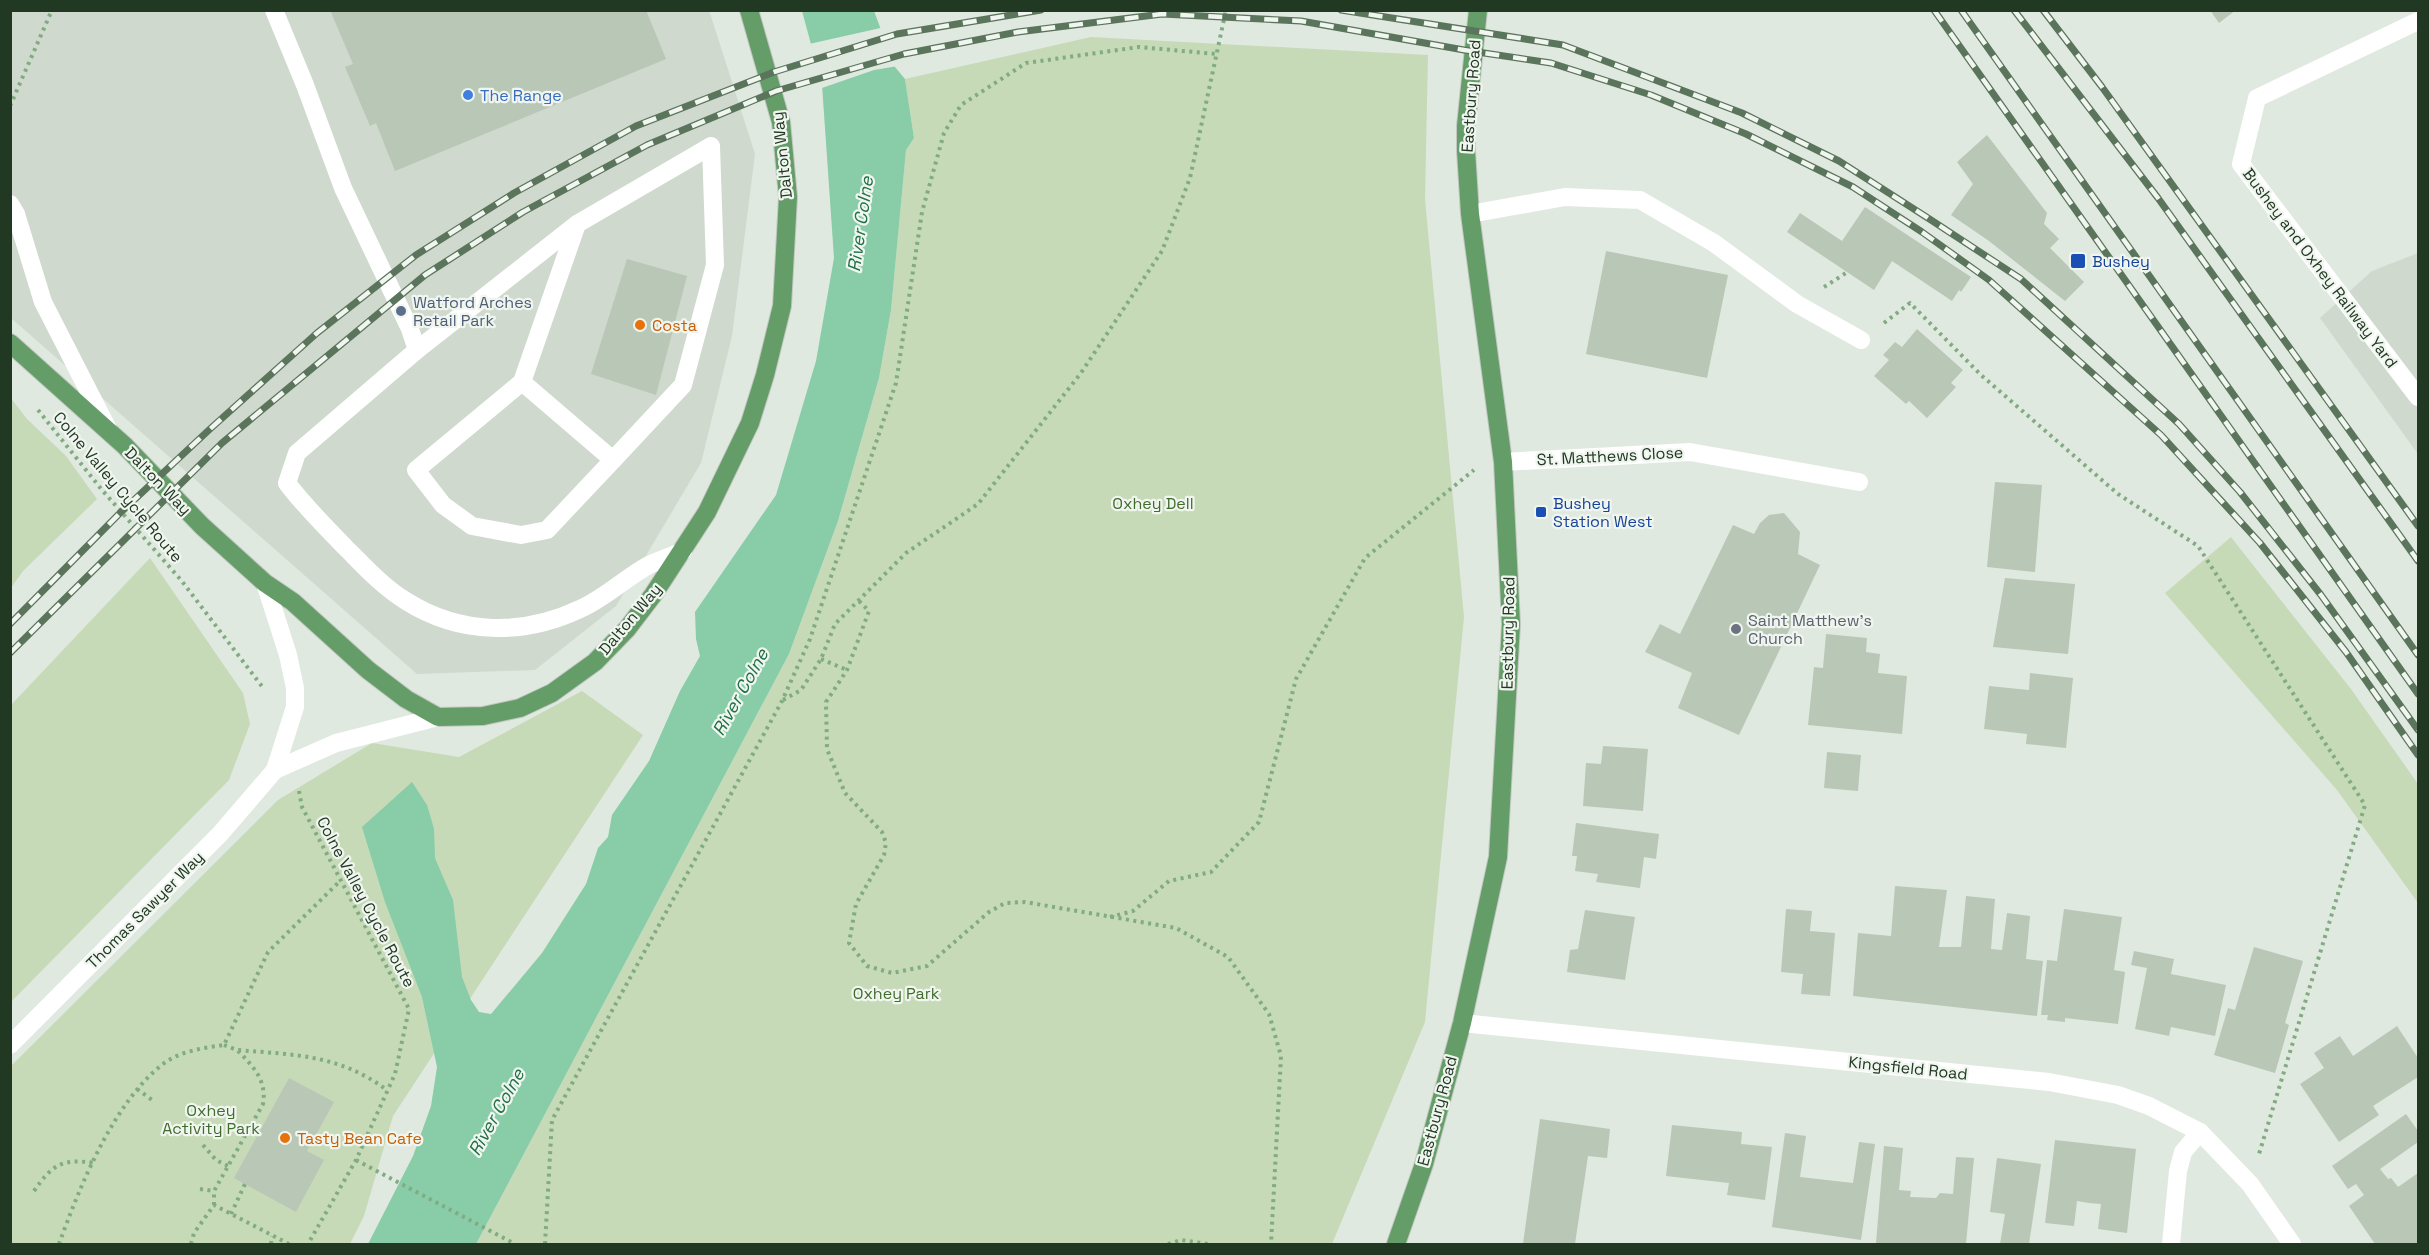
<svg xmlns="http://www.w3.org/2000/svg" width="2429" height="1255" viewBox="0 0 2429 1255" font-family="'Space Grotesk',sans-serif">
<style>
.built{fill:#cfd9cd}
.green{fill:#c6dab8}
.water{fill:#89cca8}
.pier{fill:#e0e9df}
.building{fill:#b9c7b7}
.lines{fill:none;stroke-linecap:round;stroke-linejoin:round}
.major-casing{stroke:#c1c7c1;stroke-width:20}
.path{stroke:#81ab81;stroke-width:4;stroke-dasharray:3 4.5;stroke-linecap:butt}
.minor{stroke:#fff;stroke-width:18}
.major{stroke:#659d69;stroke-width:18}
.rail-casing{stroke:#5b745c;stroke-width:7}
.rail{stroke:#f0f6ef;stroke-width:4.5;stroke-dasharray:14;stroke-linecap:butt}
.shop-dot{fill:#3f7fe0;stroke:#f0f6ef;stroke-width:2}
.transit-dot{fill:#1a4fb4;stroke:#f0f6ef;stroke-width:2}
.service-dot{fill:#5c6f8a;stroke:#f0f6ef;stroke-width:2}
.food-dot{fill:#e8710a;stroke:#f0f6ef;stroke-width:2}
.worship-dot{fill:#6b7280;stroke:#f0f6ef;stroke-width:2}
.labels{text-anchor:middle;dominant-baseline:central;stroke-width:4.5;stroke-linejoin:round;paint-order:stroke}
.shop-label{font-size:16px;fill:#366cbe;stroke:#f0f6ef;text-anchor:start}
.street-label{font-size:16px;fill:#213822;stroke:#f0f6ef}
.transit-label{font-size:16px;fill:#164399;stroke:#f0f6ef;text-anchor:start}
.service-label{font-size:16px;fill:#4e5e75;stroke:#f0f6ef;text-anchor:start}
.food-label{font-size:16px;fill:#c56008;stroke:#f0f6ef;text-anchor:start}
.park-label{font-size:16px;fill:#406d2d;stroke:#f0f6ef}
.worship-label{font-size:16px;fill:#5b616d;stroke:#f0f6ef;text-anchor:start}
.water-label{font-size:18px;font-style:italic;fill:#1f7046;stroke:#f0f6ef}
</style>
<rect width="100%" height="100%" fill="#e0e9df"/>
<g class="built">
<polygon points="709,10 755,154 732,336 701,463 616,606 535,670 417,674 11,318 11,11"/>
<polygon points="2418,253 2418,454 2320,318 2372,271"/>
</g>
<g class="green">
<polygon points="1091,37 1428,55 1425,199 1464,617 1425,1022 1332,1244 476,1244 789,654 838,521 879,378 891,310 906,149 914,138 905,79"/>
<polygon points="10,397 27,419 66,456 97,499 23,571 11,588"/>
<polygon points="2231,537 2351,689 2418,784 2418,903 2337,790 2165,593"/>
<polygon points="150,558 243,693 250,724 229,780 11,1002 11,705"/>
<polygon points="582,691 643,735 393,1116 364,1216 350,1244 11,1244 11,1066 278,800 372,743 459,757"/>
</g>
<polygon class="water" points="802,11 874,11 895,67 905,79 914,138 906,150 891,310 879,378 838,521 789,654 476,1244 368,1244 413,1156 431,1106 437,1067 422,997 385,902 362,827 412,782 427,805 434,829 435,858 453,900 462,977 471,1000 479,1012 491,1014 542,953 586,884 598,848 608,837 612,815 649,761 680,691 700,656 696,639 695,612 776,495 816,361 834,258 822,85"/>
<polygon class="pier" points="885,27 898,66 874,70 819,89 809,44"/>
<g class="building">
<polygon points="330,10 646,10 666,59 395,171 376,123 370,126 345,67 353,64"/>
<polygon points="2210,10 2236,10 2219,23"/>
<polygon points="1987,135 2047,213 2044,224 2059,239 2050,248 2084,282 2065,301 1989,241 1951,215 1973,184 1957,162"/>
<polygon points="1865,207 1971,277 1961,292 1959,290 1952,301 1892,261 1874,290 1787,232 1800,213 1842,241"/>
<polygon points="1606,251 1728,275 1707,378 1586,354"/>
<polygon points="627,259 687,276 656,395 591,374"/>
<polygon points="1917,329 1963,370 1951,383 1956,387 1927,418 1909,401 1906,404 1874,376 1889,360 1883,355 1895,342 1902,347"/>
<polygon points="1995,482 2042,485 2035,572 1987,567"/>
<polygon points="1784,513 1800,532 1798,554 1820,565 1739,735 1678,708 1692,673 1645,652 1660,624 1680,634 1733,525 1754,534 1760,523 1769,515"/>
<polygon points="2005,578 2075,584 2068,654 1993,647"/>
<polygon points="1826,634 1867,638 1866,652 1880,654 1878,673 1907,676 1902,734 1808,725 1814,667 1823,668"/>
<polygon points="2030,673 2073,678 2066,748 2026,744 2027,734 1984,729 1989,686 2029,690"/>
<polygon points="1603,746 1648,749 1643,811 1583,806 1586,763 1601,764"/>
<polygon points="1827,752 1861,755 1858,791 1824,788"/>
<polygon points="1576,823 1659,834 1656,859 1644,857 1640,888 1596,882 1598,874 1575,871 1577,856 1572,856"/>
<polygon points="1895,886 1947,890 1939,947 1961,947 1966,896 1995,899 1991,949 2002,950 2007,913 2030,916 2026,959 2043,961 2037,1016 1853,996 1858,933 1891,936"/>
<polygon points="1786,909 1812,911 1810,931 1835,933 1830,996 1801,994 1803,974 1781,972"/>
<polygon points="2064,909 2122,917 2114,970 2125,972 2118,1024 2065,1018 2065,1022 2047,1020 2048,1015 2041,1015 2047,960 2057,961"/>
<polygon points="1585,910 1635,917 1625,980 1567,972 1570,950 1578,949"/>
<polygon points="2254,947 2303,961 2285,1023 2289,1025 2275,1073 2214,1055 2228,1008 2235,1010"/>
<polygon points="2134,951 2174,959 2171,974 2226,985 2215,1036 2171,1027 2169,1036 2135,1029 2147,968 2131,965"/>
<polygon points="2397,1026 2418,1058 2418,1077 2373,1106 2379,1115 2339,1142 2300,1084 2324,1068 2314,1053 2340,1036 2353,1056"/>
<polygon points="289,1078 334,1102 307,1151 324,1160 296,1212 234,1178"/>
<polygon points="2406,1114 2418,1131 2418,1142 2380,1169 2388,1179 2391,1178 2398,1187 2418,1173 2418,1244 2375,1244 2349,1206 2364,1195 2356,1184 2348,1189 2332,1166"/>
<polygon points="1540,1119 1610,1129 1607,1158 1588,1156 1575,1244 1523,1244"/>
<polygon points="1672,1125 1742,1132 1741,1144 1772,1147 1765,1200 1727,1195 1729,1183 1666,1176"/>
<polygon points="1785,1133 1806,1136 1800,1177 1853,1183 1859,1142 1875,1144 1861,1240 1772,1227"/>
<polygon points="2055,1140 2136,1149 2127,1233 2098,1229 2101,1204 2089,1203 2077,1201 2074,1226 2045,1223"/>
<polygon points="1884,1146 1903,1148 1899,1190 1911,1191 1910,1197 1936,1198 1940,1193 1953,1194 1956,1157 1974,1158 1966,1244 1876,1243"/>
<polygon points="1997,1158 2041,1164 2029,1244 2000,1244 2005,1214 1990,1212"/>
</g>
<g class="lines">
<g class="major-casing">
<g id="major">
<polyline points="10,343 125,446 202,526 265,583 293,602 368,670 406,699 438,717 483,716 520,708 552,693 595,662 627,629 653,595 707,512 750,423 765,375 782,306 788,197 781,122 749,10"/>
<polyline points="1396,1244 1424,1164 1462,1023 1498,857 1511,624 1503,462 1470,214 1466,151 1466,126 1478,10"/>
</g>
</g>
<g class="path">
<polyline points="10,106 52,10"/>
<polyline points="1824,287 1846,273"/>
<polyline points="1884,323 1910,303 1981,375 2118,494 2198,546 2365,805 2259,1154"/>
<polyline points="38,410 102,490 181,580 264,689"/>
<polyline points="859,601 869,611 847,670 826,702 827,749 845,793 882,832 886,843 884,855 856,904 849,943 867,966 892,973 927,966 989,912 1005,903 1025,902 1176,928 1228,957 1269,1014 1281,1056 1271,1244"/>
<polyline points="821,659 847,670"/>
<polyline points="783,700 801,690 821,659 835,624 906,553 978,504 1081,373 1162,251 1190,178 1226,10"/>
<polyline points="299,791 302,807 409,1009 395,1074 356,1160 308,1244"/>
<polyline points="1110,917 1133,911 1169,881 1211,872 1259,822 1296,679 1365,558 1474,470"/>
<path d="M224,1045l13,5c58,5 101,4 150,40"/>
<polyline points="137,1089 155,1102"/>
<polyline points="203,1145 216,1160 228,1166"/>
<polyline points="356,1160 515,1244"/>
<polyline points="200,1189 214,1191"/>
<path d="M34,1191c18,-26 28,-33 60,-28"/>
<path d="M214,1205v-14l49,-87c4,-24 -10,-38 -26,-54"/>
<polyline points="231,1214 245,1184"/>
<path d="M59,1244c21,-58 54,-141 104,-180 17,-13 40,-16 61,-19l44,-93 72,-71"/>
<polyline points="191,1244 194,1233 214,1205 289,1244"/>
<polyline points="271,1244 272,1236"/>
<polyline points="545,1244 552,1120 782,701 810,639 896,383 922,212 944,133 961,105 1026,63 1139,47 1216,54"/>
<polyline points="1168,1244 1181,1240 1208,1244"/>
</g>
<g class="minor">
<path d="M274,10l31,75 38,103 67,141 7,21 -120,103 -10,30c18,24 37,42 58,64 19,19 38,40 61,54 54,34 117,35 174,8 25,-11 45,-31 69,-44 11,-5 23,-9 34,-14"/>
<polyline points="2418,21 2257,98 2241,164 2418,397"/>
<polyline points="10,204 16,214 43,302 109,431"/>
<polyline points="1470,214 1565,197 1640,200 1714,243 1797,304 1861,340"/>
<polyline points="417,350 577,224 711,146 715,265 683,385 613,460"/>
<polyline points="522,382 613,460 547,530 521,535 472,526 443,505 416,470 522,382 577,224"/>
<polyline points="1503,462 1690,452 1859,482"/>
<polyline points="275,770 336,743 438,717"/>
<polyline points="1462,1023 2049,1082 2118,1095 2149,1106 2200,1132 2250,1184 2292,1244"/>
<polyline points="10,1045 220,834 275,770 295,707 295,688 288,655 265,583"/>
<polyline points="2171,1244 2178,1171 2183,1152 2200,1132"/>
</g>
<use href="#major" class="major"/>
<g class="rail-casing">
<g id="rail">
<polyline points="1341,10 1563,45 1742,113 1839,161 1931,220 2021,279 2179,424 2240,492 2321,595 2418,730"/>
<polyline points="1934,10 2418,694"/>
<polyline points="1961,10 2418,655"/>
<polyline points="2014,10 2158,198 2418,561"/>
<polyline points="2043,10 2102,87 2418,526"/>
<polyline points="10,624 119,514 210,429 317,333 416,255 514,193 636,126 774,72 897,34 1041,10"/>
<polyline points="10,653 222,443 425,275 523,212 647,145 776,91 904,54 1018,32 1162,14 1301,21 1464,50 1551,63 1651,95 1746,134 1853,187 1922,232 1989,280 2161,435 2260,543 2346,652 2418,755"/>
</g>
</g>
<use href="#rail" class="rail"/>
</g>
<circle class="shop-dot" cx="468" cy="95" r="6"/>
<g class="transit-dot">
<rect x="2070" y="253" width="16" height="16" rx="3"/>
<rect x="1535" y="506" width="12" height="12" rx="3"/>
</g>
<circle class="service-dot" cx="401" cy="311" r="6"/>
<g class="food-dot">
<circle cx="640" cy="325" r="6"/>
<circle cx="285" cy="1138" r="6"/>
</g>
<circle class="worship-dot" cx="1736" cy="629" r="6"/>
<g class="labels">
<g class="shop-label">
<text x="480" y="95">The Range</text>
</g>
<g class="street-label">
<text transform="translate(1471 96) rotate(-86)">Eastbury Road</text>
<text transform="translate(782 155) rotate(-96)">Dalton Way</text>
<text transform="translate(2320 268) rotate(53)">Bushey and Oxhey Railway Yard</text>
<text transform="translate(1610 456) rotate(-3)">St. Matthews Close</text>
<text transform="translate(158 481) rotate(46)">Dalton Way</text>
<text transform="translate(118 487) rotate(50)">Colne Valley Cycle Route</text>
<text transform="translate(630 619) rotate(-50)">Dalton Way</text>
<text transform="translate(1508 633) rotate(-89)">Eastbury Road</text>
<text transform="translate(366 902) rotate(62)">Colne Valley Cycle Route</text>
<text transform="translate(145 910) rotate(-45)">Thomas Sawyer Way</text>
<text transform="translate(1908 1068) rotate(6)">Kingsfield Road</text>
<text transform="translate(1437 1111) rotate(-75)">Eastbury Road</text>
</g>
<g class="transit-label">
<text x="2092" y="261">Bushey</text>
<text x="1553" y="503">Bushey<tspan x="1553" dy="18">Station West</tspan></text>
</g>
<g class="service-label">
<text x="413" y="302">Watford Arches<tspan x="413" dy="18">Retail Park</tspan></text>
</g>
<g class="food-label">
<text x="652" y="325">Costa</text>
<text x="297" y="1138">Tasty Bean Cafe</text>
</g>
<g class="park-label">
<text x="1153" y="503">Oxhey Dell</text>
<text x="896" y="993">Oxhey Park</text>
<text x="211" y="1110">Oxhey<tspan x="211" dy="18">Activity Park</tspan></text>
</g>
<g class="worship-label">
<text x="1748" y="620">Saint Matthew's<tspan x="1748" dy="18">Church</tspan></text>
</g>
<g class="water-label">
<text transform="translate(860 224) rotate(-82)">River Colne</text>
<text transform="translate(740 692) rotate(-61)">River Colne</text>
<text transform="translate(496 1112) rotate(-61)">River Colne</text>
</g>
</g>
<rect width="2429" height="1255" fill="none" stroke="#213822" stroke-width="24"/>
</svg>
